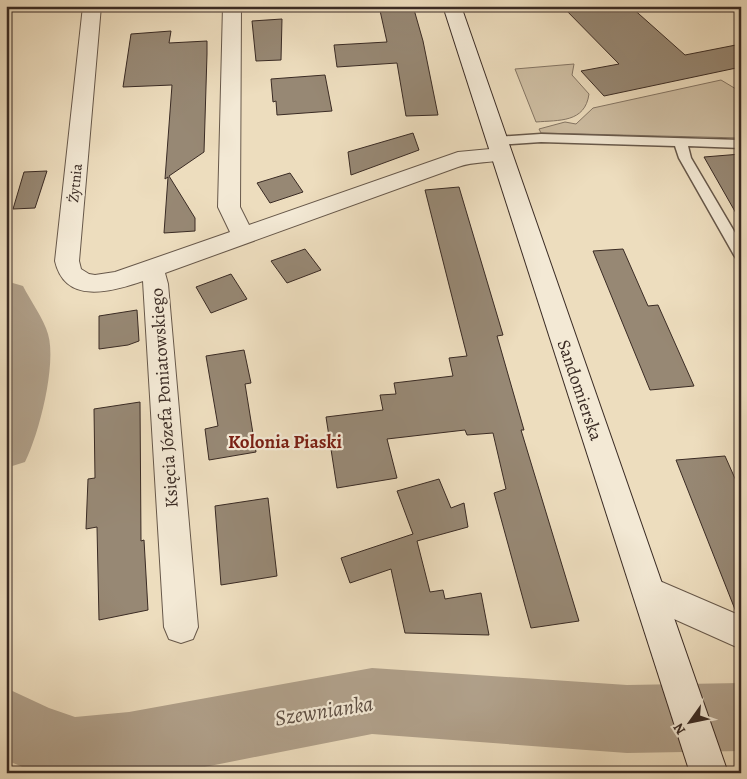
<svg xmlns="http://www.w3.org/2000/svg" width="747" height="779" viewBox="0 0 747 779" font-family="Alegreya,serif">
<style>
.green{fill:#cfbfa4;stroke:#847564}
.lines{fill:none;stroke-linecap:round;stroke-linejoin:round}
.river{fill:#b0a08a;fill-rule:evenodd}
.building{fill:#978874;stroke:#3a2b24}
.lane-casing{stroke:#67584a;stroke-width:3}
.street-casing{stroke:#67584a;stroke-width:2}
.secondary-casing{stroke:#3a2b24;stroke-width:2}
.lane{fill:#f3e9d5;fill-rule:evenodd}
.street{fill:#f3e9d5;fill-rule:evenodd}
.secondary{fill:#f3e9d5;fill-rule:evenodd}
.labels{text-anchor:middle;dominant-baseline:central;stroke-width:4.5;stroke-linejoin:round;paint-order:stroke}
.far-street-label{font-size:15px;fill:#3a2b24;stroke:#f3e9d5}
.street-label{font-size:18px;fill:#3a2b24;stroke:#f3e9d5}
.neighbourhood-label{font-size:19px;font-weight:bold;fill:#7a1f14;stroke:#f3e9d5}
.near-water-label{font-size:22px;font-style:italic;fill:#5d4e43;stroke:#f3e9d5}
</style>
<rect width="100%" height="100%" fill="#edddbe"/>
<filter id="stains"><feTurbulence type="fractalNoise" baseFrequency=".004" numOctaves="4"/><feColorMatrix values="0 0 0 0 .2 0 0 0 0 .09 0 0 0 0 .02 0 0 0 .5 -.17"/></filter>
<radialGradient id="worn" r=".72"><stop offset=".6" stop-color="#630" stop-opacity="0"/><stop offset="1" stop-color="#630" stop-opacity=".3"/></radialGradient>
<g class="green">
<path d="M574,64l-2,11 17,19c-4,29 -30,26 -53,28l-21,-53z"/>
<polygon points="721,80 741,92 741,138 541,133 539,129 565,122 576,124 593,108"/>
</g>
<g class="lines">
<g class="river">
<path d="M6,281l17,5c7,14 21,33 25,48 9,30 -9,100 -23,128l-19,6z"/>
<polygon points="372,668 627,685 741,683 741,751 627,753 372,734 174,773 37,773 6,760 6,688 49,708 75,717 129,712"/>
</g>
</g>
<g class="building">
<polygon points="379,6 413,6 423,41 438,115 406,116 397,63 337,67 334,45 387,42"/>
<polygon points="562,6 630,6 685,55 741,44 741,67 604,96 581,71 619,64"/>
<polygon points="282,19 281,60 256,61 252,21"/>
<polygon points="171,31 169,43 207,41 207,54 204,152 169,176 195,218 195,231 164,233 168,177 165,179 172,85 123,87 131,34"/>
<polygon points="325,75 332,111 277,115 276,101 273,102 271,79"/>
<polygon points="413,133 419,150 351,175 348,152"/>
<polygon points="741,154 741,222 704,157"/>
<polygon points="47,171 35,208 13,209 24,172"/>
<polygon points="290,173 303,192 270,203 257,183"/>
<polygon points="459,187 503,335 497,336 524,430 521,430 579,621 531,628 494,493 506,489 493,433 467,435 465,430 387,439 397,478 337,488 326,417 383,410 380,395 396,394 394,383 453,376 449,358 467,356 425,190"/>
<polygon points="305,249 321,270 287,283 271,261"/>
<polygon points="623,249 648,306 658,305 694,386 650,390 593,251"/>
<polygon points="231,274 247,299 211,313 196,287"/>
<polygon points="137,310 139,341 128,345 99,349 99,316"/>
<polygon points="244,350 251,383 245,384 256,452 209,460 205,429 218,426 206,356"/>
<polygon points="140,402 141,541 144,540 148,610 99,620 97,527 86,529 88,479 95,478 94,409"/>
<polygon points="725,456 741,492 741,614 736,612 676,460"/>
<polygon points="439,479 451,508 464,503 468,527 417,541 430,592 443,590 445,599 481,593 489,635 405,633 391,569 350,583 341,558 413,534 397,491"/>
<polygon points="268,498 277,576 221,585 215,506"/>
</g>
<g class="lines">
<g class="lane-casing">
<polygon id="lane" points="541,134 741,140 741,148 688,146 691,158 741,243 741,260 736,258 734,255 679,158 675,146 541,142 497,145 491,141 497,137"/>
</g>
<g class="street-casing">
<g id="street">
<path d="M83,6h18l-22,255 2,8 8,5 6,1 20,-3 115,-40 -12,-25 5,-201h18l-1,201 9,18 209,-73 43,-4 8,1 3,5 -3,5c-17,4 -35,2 -51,8l-293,106 3,11 30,343 -5,12 -12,4 -12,-4 -5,-12 -21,-346c-32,11 -78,24 -88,-20z"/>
<polygon points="648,576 741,616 741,649 636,602 632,591 636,580"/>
</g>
</g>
<g class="secondary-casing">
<polygon id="secondary" points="443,6 461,6 728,773 690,773"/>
</g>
<use href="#lane" class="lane"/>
<use href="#street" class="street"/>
<use href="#secondary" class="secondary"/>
</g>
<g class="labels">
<g class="far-street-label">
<text transform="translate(75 183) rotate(-84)">Żytnia</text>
</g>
<g class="street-label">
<text transform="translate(580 390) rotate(71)">Sandomierska</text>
<text transform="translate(164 398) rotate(-94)">Księcia Józefa Poniatowskiego</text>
</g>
<g class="neighbourhood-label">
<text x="285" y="442">Kolonia Piaski</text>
</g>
<g class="near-water-label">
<text transform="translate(324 711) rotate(-9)">Szewnianka</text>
</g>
</g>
<rect width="747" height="779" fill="none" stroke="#edddbe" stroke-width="25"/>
<rect x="8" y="8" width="732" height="764" fill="none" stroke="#3a2b24" stroke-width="2.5"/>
<rect x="12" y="12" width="722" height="754" fill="none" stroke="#3a2b24"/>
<g transform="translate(690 722) rotate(237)" stroke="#f3e9d5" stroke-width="4" paint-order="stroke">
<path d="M0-4L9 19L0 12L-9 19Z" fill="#3a2b24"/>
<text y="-8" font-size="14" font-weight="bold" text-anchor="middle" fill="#3a2b24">N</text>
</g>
<rect width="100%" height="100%" filter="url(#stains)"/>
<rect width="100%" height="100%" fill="url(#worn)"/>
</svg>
